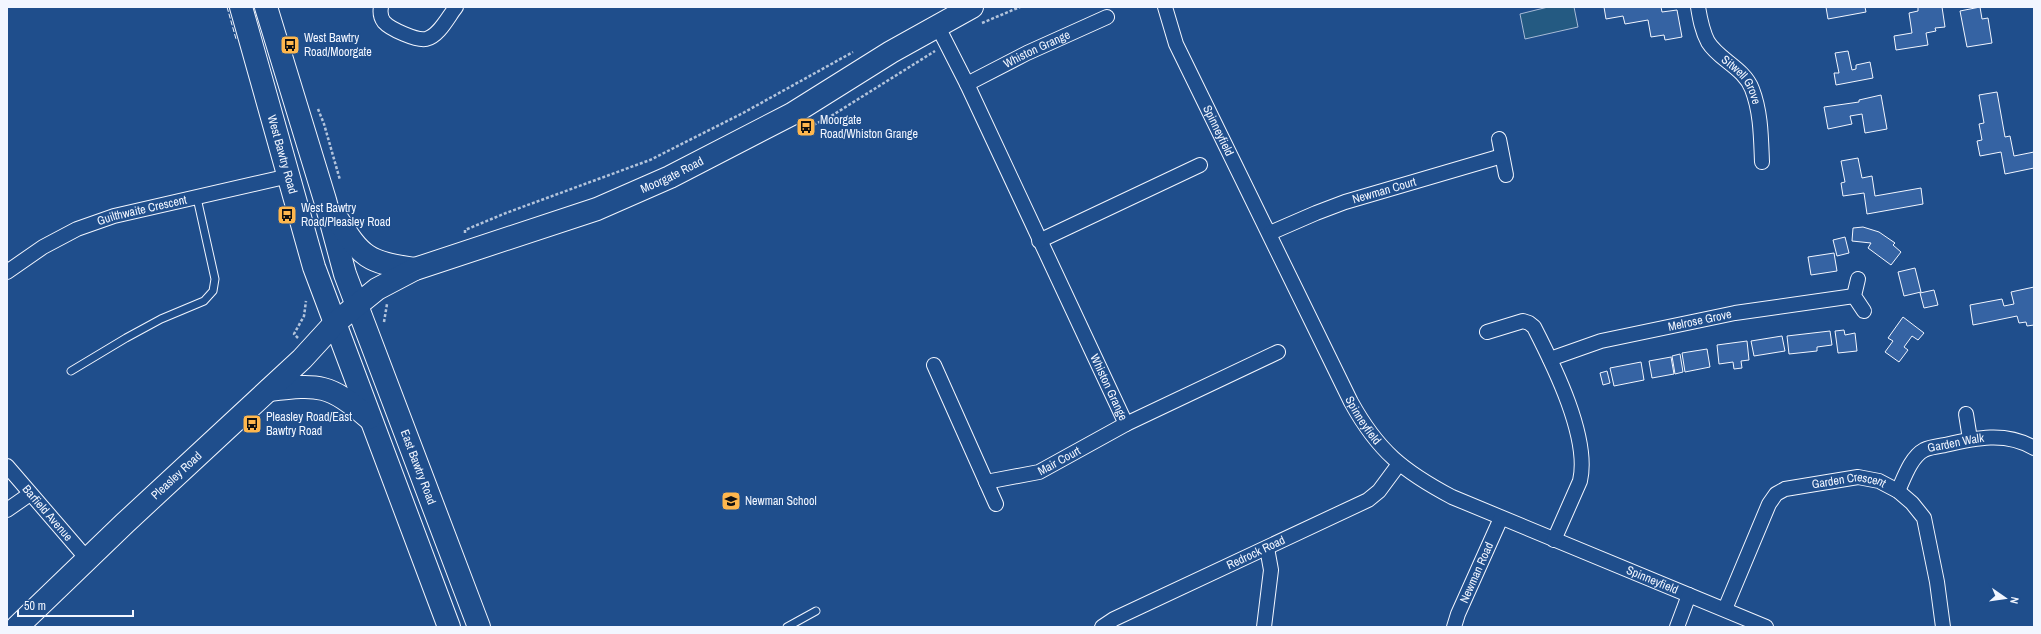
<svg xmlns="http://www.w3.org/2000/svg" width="2041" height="634" viewBox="0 0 2041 634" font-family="'Archivo Narrow',sans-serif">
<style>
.green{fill:#245a82;stroke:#a8bbd7}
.building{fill:#3563a3;stroke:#f2f6ff}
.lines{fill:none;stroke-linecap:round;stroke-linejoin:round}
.service-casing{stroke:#f2f6ff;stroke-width:9}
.minor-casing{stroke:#f2f6ff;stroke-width:16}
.primary-casing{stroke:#f2f6ff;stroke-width:24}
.path{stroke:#b3c4dc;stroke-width:2.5;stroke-dasharray:3 2;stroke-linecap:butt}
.service{stroke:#1f4e8c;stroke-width:7}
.minor{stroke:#1f4e8c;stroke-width:14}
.primary{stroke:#1f4e8c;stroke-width:22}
.fence{stroke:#f2f6ff;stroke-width:1;stroke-dasharray:5 2;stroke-linecap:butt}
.labels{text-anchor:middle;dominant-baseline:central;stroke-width:3;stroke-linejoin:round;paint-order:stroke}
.poi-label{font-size:12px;fill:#f2f6ff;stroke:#1f4e8c;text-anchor:start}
.street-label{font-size:12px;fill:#f2f6ff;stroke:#1f4e8c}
</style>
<rect width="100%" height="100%" fill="#1f4e8c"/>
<polygon class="green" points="1548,7 1574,7 1578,27 1525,39 1520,14"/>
<g class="building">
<polygon points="1604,7 1661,7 1662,12 1677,10 1682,37 1665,40 1664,35 1651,37 1648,20 1625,24 1623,16 1606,19"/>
<polygon points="1826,7 1865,7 1866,12 1828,19"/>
<polygon points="1918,7 1942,7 1945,27 1935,28 1936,31 1926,33 1928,45 1896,50 1894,36 1912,33 1909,13 1918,11"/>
<polygon points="1980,7 1982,19 1988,18 1992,43 1967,47 1960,11"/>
<polygon points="1848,51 1852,70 1856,69 1856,65 1870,62 1873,78 1836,85 1834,73 1839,73 1835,53"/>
<polygon points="1997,92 2005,137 2010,136 2014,156 2034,152 2034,168 2005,174 2001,152 1980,156 1977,141 1982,140 1979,124 1984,123 1979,95"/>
<polygon points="1881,95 1887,129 1865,133 1862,114 1850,116 1852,124 1828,129 1824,107 1859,102 1859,100"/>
<polygon points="1858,158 1862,178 1872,176 1875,196 1921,188 1923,204 1867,214 1864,193 1843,196 1841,183 1845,182 1841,161"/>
<polygon points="1863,227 1879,232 1895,243 1893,245 1901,252 1891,265 1868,248 1871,243 1852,241 1853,228"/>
<polygon points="1845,237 1849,253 1837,256 1833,240"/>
<polygon points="1834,253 1837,271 1811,275 1808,257"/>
<polygon points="1915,268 1921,292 1904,296 1898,272"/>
<polygon points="2034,287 2034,325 2027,326 2026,322 2019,323 2017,316 1973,325 1970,305 2002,299 2004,306 2014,304 2011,292"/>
<polygon points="1934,290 1938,305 1924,308 1920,293"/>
<polygon points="1903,317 1924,333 1918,340 1912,336 1904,347 1908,350 1899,362 1885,352 1893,341 1888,338"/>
<polygon points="1844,330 1845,335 1855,333 1857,351 1838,353 1835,331"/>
<polygon points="1830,331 1832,345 1817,347 1817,351 1789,354 1787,336"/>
<polygon points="1782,336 1785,351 1754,356 1751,341"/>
<polygon points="1747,341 1749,360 1741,361 1742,368 1734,369 1733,362 1719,364 1717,345"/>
<polygon points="1707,349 1710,367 1685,372 1682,353"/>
<polygon points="1680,354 1683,372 1675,374 1672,356"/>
<polygon points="1671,357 1674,374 1652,378 1649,361"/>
<polygon points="1641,362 1644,380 1614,386 1610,368"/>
<polygon points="1607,371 1610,383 1603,385 1600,373"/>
</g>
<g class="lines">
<g class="service-casing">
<g id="service">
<polyline points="71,371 126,338 161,319 204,301 213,291 215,279 197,198"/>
<polyline points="787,627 816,611"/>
</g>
</g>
<g class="minor-casing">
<g id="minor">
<path d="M381,7c-1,5 0,11 3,15 6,7 33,19 42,17 13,-3 22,-22 30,-32"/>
<path id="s1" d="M1165,7l11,37 175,358c27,49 52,69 101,95l314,130"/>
<path id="s2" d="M1698,7c2,12 4,24 10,35 11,18 36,26 44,47 9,23 9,49 10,73"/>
<path id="s3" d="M937,25l30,59 159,340"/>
<path id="s4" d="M967,84l60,-31 80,-36"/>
<polyline points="1499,139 1506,175"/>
<path id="s5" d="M1270,233l46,-20 29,-11 157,-46"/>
<polyline points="1039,241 1200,165"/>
<path id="s6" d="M7,272l36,-25 34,-18 37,-13 175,-40"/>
<polyline points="1858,279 1854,296 1864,311"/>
<path d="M1487,332l36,-11 6,2 5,4c20,39 56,111 46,154l-26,59"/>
<path id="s7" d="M1550,359l51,-18 134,-28 119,-17"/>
<polyline points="934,365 996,504"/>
<polyline points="1966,414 1970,439"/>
<path id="s8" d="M7,466l81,94"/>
<path id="s9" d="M986,482l53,-10 87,-48 152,-72"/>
<path id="s10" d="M1898,491c6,-13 13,-34 26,-41 6,-3 15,-4 21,-5 30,-7 61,-14 89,3"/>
<polyline points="7,510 30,494"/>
<path id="s11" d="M1725,609l44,-105 7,-10 9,-5 73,-12 21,4 19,10 14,12 12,15 13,64 6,45"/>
<path id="s12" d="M1102,627l12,-8 254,-119 11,-9 20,-27"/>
<polyline points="1264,627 1271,570 1267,548"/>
<path id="s13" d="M1454,627l4,-13 43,-96"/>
<polyline points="1677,627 1689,595"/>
</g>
</g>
<g class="primary-casing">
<g id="primary">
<path id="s14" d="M241,7l73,260 135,360"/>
<path id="s15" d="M266,7l59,193 20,74 134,353"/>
<path d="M336,217c26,41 31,45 79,52"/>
<path d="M269,390c51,-6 60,-6 100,28"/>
<path id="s16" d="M17,627l108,-104 177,-164 33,-36 42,-34 38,-20 182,-60 73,-32 122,-63 99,-62 81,-45"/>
</g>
</g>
<g class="path">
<polyline points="982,23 1020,7"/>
<polyline points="318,109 324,124 340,180"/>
<polyline points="809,127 828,118 935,51"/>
<polyline points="465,233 465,230 506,213 650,160 743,113 853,52"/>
<polyline points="384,322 387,304"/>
<polyline points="298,338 294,334 304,316 306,301"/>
</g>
<use href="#service" class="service"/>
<use href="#minor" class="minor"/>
<use href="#primary" class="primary"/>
<polyline class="fence" points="227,7 236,39"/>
</g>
<defs>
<g id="bus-square" transform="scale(1)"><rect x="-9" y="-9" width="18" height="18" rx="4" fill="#ffb74d" stroke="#1f4e8c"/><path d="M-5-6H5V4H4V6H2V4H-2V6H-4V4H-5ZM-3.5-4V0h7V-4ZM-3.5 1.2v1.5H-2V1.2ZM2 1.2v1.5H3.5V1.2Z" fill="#111"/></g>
<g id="school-square" transform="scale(1)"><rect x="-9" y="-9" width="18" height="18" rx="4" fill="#ffb74d" stroke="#1f4e8c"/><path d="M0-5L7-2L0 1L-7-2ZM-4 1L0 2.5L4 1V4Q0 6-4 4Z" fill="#111"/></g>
</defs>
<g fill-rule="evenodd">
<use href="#bus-square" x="290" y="45"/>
<use href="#bus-square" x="806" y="127"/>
<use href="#bus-square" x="287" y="215"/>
<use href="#bus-square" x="252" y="424"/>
<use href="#school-square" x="731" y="501"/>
</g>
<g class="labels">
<g class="poi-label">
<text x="304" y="38">West Bawtry<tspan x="304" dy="14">Road/Moorgate</tspan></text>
<text x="820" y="120">Moorgate<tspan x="820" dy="14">Road/Whiston Grange</tspan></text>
<text x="301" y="208">West Bawtry<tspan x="301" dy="14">Road/Pleasley Road</tspan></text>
<text x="266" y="417">Pleasley Road/East<tspan x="266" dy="14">Bawtry Road</tspan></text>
<text x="745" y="501">Newman School</text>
</g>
<g class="street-label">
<text stroke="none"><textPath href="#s4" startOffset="78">Whiston Grange</textPath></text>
<text stroke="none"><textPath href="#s2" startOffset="88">Sitwell Grove</textPath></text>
<text stroke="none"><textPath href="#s1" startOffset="135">Spinneyfield</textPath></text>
<text stroke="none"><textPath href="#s14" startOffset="153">West Bawtry Road</textPath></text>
<text stroke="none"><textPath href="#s16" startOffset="811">Moorgate Road</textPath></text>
<text stroke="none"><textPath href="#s5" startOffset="122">Newman Court</textPath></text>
<text stroke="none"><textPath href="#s6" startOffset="150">Guilthwaite Crescent</textPath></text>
<text stroke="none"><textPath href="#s7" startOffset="155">Melrose Grove</textPath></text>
<text stroke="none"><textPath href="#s3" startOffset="401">Whiston Grange</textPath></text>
<text stroke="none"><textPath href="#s1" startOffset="459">Spinneyfield</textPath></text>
<text stroke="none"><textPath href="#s10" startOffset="82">Garden Walk</textPath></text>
<text stroke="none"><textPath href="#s9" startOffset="77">Mair Court</textPath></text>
<text stroke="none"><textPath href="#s15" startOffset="485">East Bawtry Road</textPath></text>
<text stroke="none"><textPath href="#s16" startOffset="220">Pleasley Road</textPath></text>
<text stroke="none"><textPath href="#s11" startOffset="201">Garden Crescent</textPath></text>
<text stroke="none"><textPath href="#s8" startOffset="62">Barfield Avenue</textPath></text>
<text stroke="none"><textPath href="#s12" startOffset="171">Redrock Road</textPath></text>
<text stroke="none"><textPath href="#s13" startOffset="59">Newman Road</textPath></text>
<text stroke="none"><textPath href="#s1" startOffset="795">Spinneyfield</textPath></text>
</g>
</g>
<rect width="2041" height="634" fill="none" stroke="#f2f6ff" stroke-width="16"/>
<g transform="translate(2005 598) rotate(103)" stroke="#1f4e8c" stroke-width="3" paint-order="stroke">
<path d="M0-3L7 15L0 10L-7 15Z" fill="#f2f6ff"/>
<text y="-6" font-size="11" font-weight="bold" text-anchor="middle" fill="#f2f6ff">N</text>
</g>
<path d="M18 610v6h115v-6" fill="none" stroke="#f2f6ff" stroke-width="2"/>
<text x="24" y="610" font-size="12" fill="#f2f6ff" stroke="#1f4e8c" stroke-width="3" paint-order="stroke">50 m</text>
</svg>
